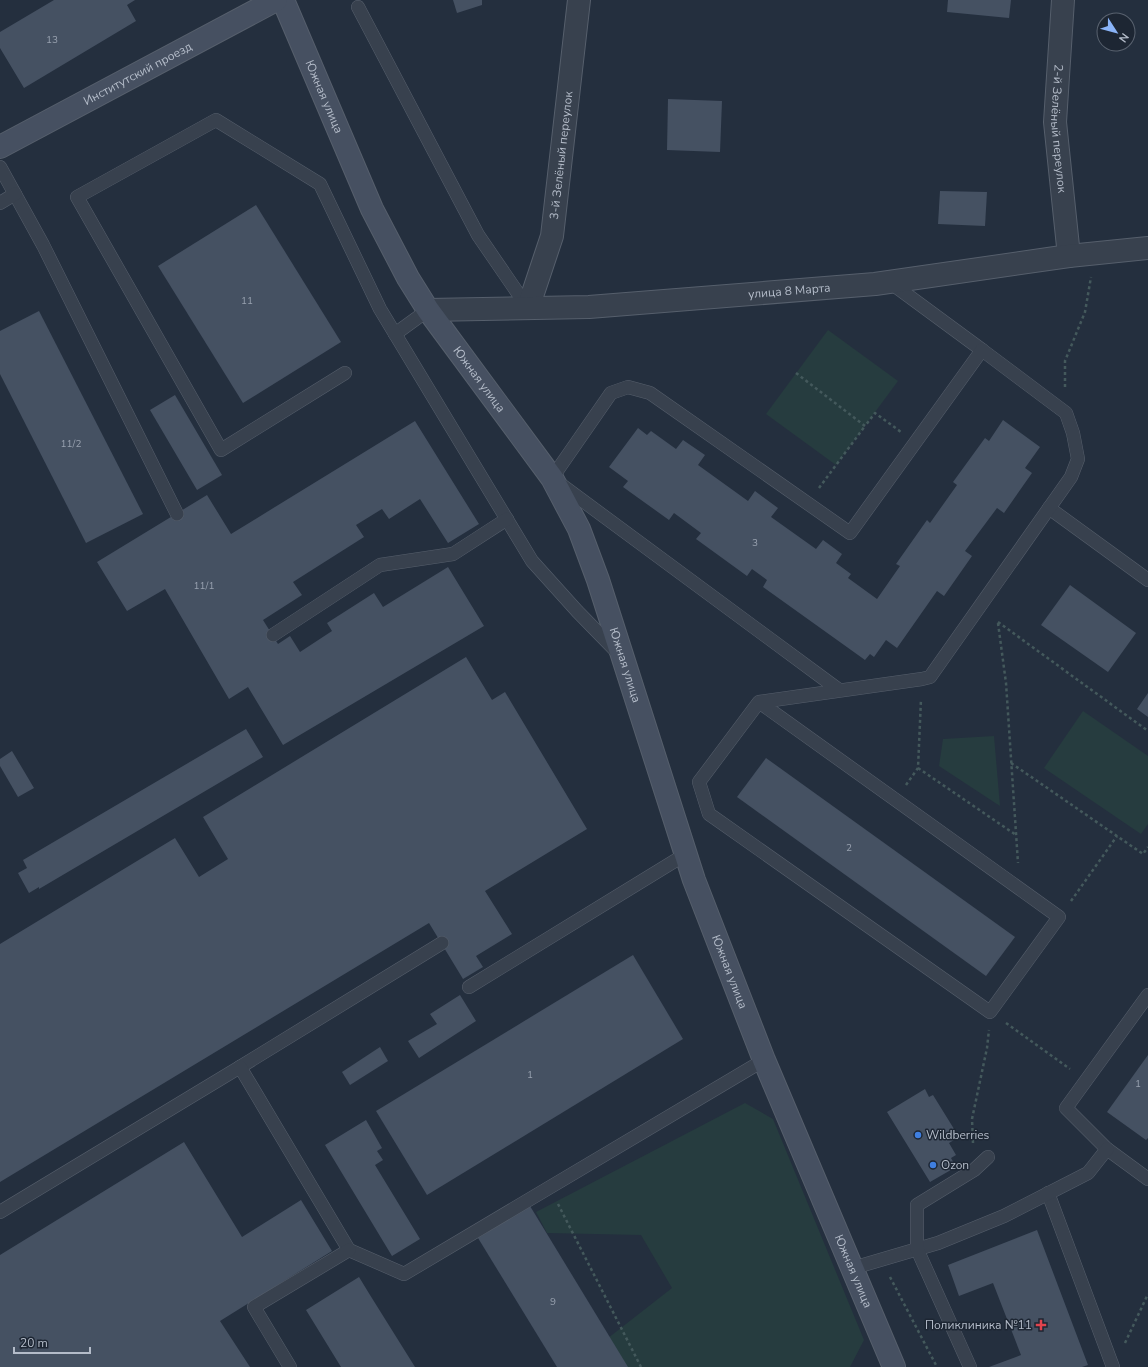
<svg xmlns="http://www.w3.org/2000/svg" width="1148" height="1367" viewBox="0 0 1148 1367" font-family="'Nunito Sans',sans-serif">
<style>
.green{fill:#263c3f}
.building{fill:#455162}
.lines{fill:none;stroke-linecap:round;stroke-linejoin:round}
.lane-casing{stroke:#565f6c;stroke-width:14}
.street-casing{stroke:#565f6c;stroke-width:24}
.secondary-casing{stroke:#565f6c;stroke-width:24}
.path{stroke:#44595c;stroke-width:2.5;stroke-dasharray:3 3;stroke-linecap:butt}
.lane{stroke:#38414e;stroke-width:13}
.street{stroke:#38414e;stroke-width:22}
.secondary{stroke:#465061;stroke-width:22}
.shop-dot{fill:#3f7fe0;stroke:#1d2633;stroke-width:1.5}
.health-dot{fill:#e0444e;stroke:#1d2633;stroke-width:1.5}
.labels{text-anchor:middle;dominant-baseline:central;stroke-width:3;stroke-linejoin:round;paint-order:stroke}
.number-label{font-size:10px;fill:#98a1af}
.street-label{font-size:12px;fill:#b4bcc9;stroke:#1d2633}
.poi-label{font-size:12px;fill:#b4bcc9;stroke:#1d2633;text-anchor:start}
</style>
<rect width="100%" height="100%" fill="#242f3e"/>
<g class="green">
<polygon points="828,330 898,381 836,465 766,414"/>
<polygon points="1083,711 1148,756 1148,824 1141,834 1044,768"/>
<polygon points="994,736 1000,806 939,766 943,739"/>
<polygon points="745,1103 773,1119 864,1340 850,1367 618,1367 603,1342 672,1288 641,1235 547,1233 536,1212"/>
</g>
<g class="building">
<polygon points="54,0 135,0 127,5 136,21 24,88 0,48 0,32"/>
<polygon points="453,0 482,0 482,5 457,13"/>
<polygon points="948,0 1011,0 1009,18 947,12"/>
<polygon points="668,99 722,101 720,152 667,150"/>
<polygon points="940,191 987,192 985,226 938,224"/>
<polygon points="256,205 341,342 243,403 158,266"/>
<polygon points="39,311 143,514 86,543 0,374 0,331"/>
<polygon points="175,395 222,475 197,490 150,410"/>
<polygon points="1003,420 1040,447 1025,468 1032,473 1004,513 997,508 965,551 972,556 944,596 937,591 897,648 886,640 874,657 870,654 865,660 763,587 767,580 752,569 747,576 696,539 701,533 674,513 669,520 623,487 628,481 609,467 638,428 647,435 651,431 676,449 683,440 705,455 698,465 748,501 755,491 778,508 771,517 816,549 823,540 842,554 836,563 851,574 848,578 877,599 900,566 896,564 927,520 930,523 957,485 953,482 985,438 989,441"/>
<polygon points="415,421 479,524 448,543 420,499 389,519 382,509 356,525 364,537 293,582 302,595 263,620 278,644 290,636 300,652 332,631 327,623 374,593 383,607 448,567 484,626 283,745 248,687 229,699 165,589 127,611 97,562 207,495 231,534"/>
<polygon points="1070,585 1136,633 1108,672 1041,625"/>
<polygon points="466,657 492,700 505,692 587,829 485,891 512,934 476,956 483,967 463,979 429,923 0,1182 0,944 175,838 199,877 228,859 203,817"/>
<polygon points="1148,693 1148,717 1137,709"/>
<polygon points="246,729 263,757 39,889 39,887 29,893 18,873 27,868 23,860"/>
<polygon points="12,751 34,788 18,797 0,766 0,759"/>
<polygon points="766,758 1015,937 986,976 737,797"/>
<polygon points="633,955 683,1039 427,1195 376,1111"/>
<polygon points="460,995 476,1021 419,1058 408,1041 437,1024 430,1014"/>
<polygon points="380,1047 388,1061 350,1085 342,1072"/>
<polygon points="1148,1055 1148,1138 1146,1140 1107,1112"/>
<polygon points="925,1089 929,1097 933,1095 959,1137 949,1143 956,1155 951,1158 956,1167 930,1182 887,1112"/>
<polygon points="366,1120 382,1148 377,1151 383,1160 375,1165 420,1239 392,1256 325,1145"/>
<polygon points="184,1142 242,1237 301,1200 332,1251 220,1321 250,1367 0,1367 0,1255"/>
<polygon points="530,1206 628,1367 557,1367 478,1238"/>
<polygon points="1037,1230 1088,1365 1082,1367 989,1367 1021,1355 993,1283 959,1296 948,1265"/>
<polygon points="359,1277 370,1295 415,1367 341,1367 306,1310"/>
</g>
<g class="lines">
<g class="lane-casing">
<g id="lane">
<polyline points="358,7 478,235 528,308"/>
<polyline points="0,167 43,245 177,514"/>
<polyline points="0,203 15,194"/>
<polyline points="891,283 982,350"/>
<polyline points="395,334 428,310"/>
<polyline points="345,373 221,450 77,197 216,120 320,184 380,309 532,561 577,611 617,652"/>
<polyline points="1049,508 1148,580"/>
<polyline points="273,635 380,565 453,554 507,519"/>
<polyline points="759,702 1059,917 990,1012 709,814 699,782 759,702 922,679 930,677 1071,477 1078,459 1073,433 1066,413 982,350 850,533 650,393 628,387 611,393 552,478 839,690"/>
<polyline points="469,987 686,854"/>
<polyline points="1148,995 1066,1108 1107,1149 1148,1179"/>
<polyline points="240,1067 442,943"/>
<polyline points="1048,1193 1113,1367"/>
<polyline points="0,1212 240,1067 349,1250 404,1274 764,1060"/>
<polyline points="853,1268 938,1243 1004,1216 1088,1173 1107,1149"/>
<polyline points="290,1367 254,1307 349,1250"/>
<polyline points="970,1367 917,1249 917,1205 974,1170 988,1157"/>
</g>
</g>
<g class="street-casing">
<g id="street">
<path id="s1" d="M1063,0l-8,122 14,134"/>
<path id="s2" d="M528,308l24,-72 27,-236"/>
<path id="s3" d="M428,310l161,-3 286,-23 194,-28 79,-8"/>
</g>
</g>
<g class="secondary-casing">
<g id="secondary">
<path id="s4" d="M283,0l89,209 36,69 20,32 124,168 27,51 19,51 96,300 70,180 130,307"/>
<path id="s5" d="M0,147l276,-147"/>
</g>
</g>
<g class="path">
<polyline points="796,373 865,426 875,413 901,432"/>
<polyline points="1065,387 1065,361 1085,312 1091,277"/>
<polyline points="819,488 865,426"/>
<polyline points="998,622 1148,731"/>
<polyline points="998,623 1006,683 1018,863"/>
<polyline points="1011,763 1143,854 1148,847"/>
<polyline points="918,768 1016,835"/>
<polyline points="906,785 918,768 921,699"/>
<polyline points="1071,901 1117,836"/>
<polyline points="1006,1023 1070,1069"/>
<polyline points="973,1143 972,1119 987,1048 989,1030"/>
<polyline points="558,1204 641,1367"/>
<polyline points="890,1277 937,1367"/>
<polyline points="1125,1343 1148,1294"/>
</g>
<use href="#lane" class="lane"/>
<use href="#street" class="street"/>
<use href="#secondary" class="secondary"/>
</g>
<g class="shop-dot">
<circle cx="918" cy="1135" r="4"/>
<circle cx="933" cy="1165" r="4"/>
</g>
<path class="health-dot" d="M1039 1319h4v4h4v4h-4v4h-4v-4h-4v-4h4z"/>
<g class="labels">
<g class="number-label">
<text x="52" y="40">13</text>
<text x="247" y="301">11</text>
<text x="71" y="444">11/2</text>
<text x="755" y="543">3</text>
<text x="204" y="586">11/1</text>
<text x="849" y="848">2</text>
<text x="530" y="1075">1</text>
<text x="1138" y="1084">1</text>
<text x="553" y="1302">9</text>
</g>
<g class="street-label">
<text stroke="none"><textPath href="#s5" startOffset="156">Институтский проезд</textPath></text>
<text stroke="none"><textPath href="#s4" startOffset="105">Южная улица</textPath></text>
<text stroke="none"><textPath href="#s1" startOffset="129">2-й Зелёный переулок</textPath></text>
<text stroke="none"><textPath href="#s2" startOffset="157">3-й Зелёный переулок</textPath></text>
<text stroke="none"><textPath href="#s3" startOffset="362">улица 8 Марта</textPath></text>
<text stroke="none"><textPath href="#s4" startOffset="429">Южная улица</textPath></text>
<text stroke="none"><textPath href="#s4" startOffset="753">Южная улица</textPath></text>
<text stroke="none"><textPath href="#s4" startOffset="1077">Южная улица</textPath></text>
<text stroke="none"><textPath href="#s4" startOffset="1401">Южная улица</textPath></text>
</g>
<g class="poi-label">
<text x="926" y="1135">Wildberries</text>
<text x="941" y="1165">Ozon</text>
<text x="1032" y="1325" text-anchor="end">Поликлиника №11</text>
</g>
</g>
<g transform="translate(1116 32) rotate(126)"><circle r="19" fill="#1d2633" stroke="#59626f"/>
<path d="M0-3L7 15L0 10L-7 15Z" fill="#8ab4f8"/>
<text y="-6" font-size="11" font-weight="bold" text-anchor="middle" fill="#b4bcc9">N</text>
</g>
<path d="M14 1347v6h76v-6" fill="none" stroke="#b4bcc9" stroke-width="2"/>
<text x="20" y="1347" font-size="12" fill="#b4bcc9" stroke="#1d2633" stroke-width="3" paint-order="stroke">20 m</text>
</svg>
